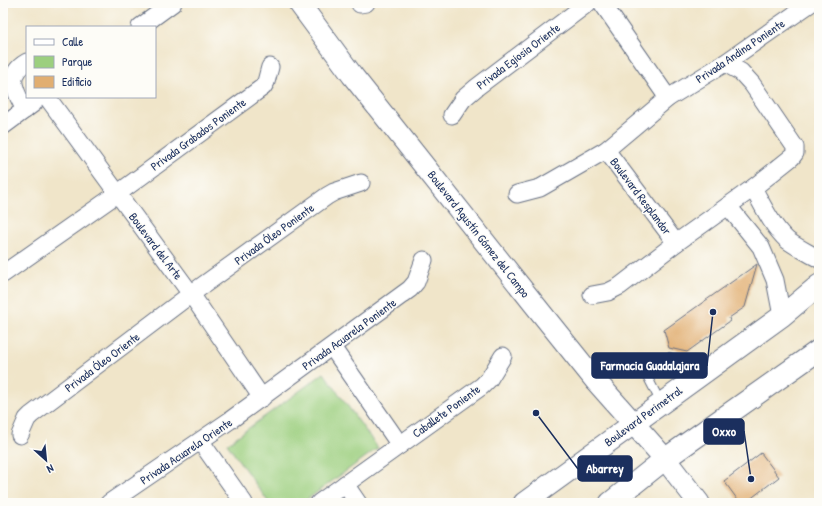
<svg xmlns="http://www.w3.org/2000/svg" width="822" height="506" viewBox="0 0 822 506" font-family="'Patrick Hand',sans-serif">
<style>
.green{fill:#9ccf7f;stroke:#5c7f6e}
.building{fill:#e1ae71}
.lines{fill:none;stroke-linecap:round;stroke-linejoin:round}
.service-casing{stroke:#666f83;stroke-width:10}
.minor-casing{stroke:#666f83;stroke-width:19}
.tertiary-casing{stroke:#666f83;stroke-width:23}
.service{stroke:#fff;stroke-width:8}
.minor{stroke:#fff;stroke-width:17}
.tertiary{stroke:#fff;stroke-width:21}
.labels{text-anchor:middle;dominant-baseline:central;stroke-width:3;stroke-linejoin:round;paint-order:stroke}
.street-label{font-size:12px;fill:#1b2f5e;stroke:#fdfcf7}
.leader{fill:none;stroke:#1b2f5e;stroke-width:1.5}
.callout-dot{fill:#1b2f5e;stroke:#fdfcf7;stroke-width:1.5}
.callout{fill:#1b2f5e;stroke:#1b2f5e;stroke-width:1.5}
.callout-label{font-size:13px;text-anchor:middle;font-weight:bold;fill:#fff}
</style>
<rect width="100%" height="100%" fill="#fdfcf7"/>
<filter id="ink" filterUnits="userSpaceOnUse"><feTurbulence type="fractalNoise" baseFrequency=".025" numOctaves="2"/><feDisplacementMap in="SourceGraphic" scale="8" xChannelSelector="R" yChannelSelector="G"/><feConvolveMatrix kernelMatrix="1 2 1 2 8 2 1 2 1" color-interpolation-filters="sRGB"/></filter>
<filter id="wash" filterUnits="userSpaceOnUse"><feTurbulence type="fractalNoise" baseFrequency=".012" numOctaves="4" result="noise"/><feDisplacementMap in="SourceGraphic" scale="16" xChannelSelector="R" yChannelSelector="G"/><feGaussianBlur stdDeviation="0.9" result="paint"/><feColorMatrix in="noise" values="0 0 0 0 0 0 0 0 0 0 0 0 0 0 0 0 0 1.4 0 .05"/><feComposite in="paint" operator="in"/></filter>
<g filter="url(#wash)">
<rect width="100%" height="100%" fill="#f0e5c9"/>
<polygon class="green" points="324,373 378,448 302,503 269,503 227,444"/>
<g id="blocks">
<g class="building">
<polygon points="757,264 745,307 729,318 730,321 687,352 669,348 664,330"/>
<polygon points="761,453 779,477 745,503 740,503 724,481"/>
</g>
</g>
</g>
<g filter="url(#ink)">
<use href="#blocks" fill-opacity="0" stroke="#666f83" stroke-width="1"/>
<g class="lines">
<g class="service-casing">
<polyline id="service" points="661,403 645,372 669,357 700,374"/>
</g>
<g class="minor-casing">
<g id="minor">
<polyline points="602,3 668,98"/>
<polyline points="360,4 366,3"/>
<polyline points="140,27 173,3"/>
<polyline points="47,97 191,294 262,398"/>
<path d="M25,110c-9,-18 -21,-35 2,-48"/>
<polyline points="452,115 463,99 477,87 588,3"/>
<polyline points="3,126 34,103"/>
<polyline points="606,150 676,243"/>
<path d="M753,188c10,18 19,38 34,52 9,7 22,13 32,19"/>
<polyline points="517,194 540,188 606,150 668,98 725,63 811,3"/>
<polyline points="728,206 761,247 775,280 782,316"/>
<polyline points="3,274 117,194 263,87 266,82 270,67"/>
<polyline points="592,295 608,292 620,286 676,243 753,188 792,157 795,153 795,147 752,84 741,72 725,63"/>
<polyline points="332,347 400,445"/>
<polyline points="20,435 27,419 31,415 191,294 327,196 334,192 361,183"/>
<polyline points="201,442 244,503"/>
<polyline points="345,484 358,503"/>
<polyline points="109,503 229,421 410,289 416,282 424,260"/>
<polyline points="319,503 482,386 489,379 503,356"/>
</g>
</g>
<g class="tertiary-casing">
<g id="tertiary">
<polyline points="299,3 352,75 534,304 595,380 665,459 699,503"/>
<polyline points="524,503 782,316 819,285"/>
<polyline points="610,503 665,459 819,350"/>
</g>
</g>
<use href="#service" class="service"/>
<use href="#minor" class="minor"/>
<use href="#tertiary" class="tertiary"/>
</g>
</g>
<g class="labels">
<g class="street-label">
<text transform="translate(740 51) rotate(-34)">Privada Andina Poniente</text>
<text transform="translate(518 56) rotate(-37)">Privada Egiosia Oriente</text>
<text transform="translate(198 134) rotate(-36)">Privada Grabados Poniente</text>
<text transform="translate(641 196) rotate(53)">Boulevard Resplandor</text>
<text transform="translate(274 234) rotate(-36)">Privada Óleo Poniente</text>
<text transform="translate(479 234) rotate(52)">Boulevard Agustín Gómez del Campo</text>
<text transform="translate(156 246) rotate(53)">Boulevard del Arte</text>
<text transform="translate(349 334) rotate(-36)">Privada Acuarela Poniente</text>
<text transform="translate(102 362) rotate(-37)">Privada Óleo Oriente</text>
<text transform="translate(446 411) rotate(-36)">Caballete Poniente</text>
<text transform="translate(643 416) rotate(-36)">Boulevard Perimetral</text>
<text transform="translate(186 451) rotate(-34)">Privada Acuarela Oriente</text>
</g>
</g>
<path class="leader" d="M713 312L707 366M751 479L744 431M536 413L578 469"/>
<g class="callout-dot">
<circle cx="713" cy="312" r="4"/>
<circle cx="751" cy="479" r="4"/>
<circle cx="536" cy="413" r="4"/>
</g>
<g class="callout">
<rect x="592" y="353" width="115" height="25" rx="4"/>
<rect x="704" y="419" width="40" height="25" rx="4"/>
<rect x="578" y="456" width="54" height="25" rx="4"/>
</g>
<g class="callout-label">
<text x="650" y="370">Farmacia Guadalajara</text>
<text x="724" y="436">Oxxo</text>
<text x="605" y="473">Abarrey</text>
</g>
<rect width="822" height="506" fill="none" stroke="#fdfcf7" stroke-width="16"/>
<rect x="26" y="26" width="130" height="72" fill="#fdfcf7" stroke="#a3aaba"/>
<rect x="34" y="39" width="20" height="6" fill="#ffffff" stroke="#a3aaba"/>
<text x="62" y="46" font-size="12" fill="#1b2f5e">Calle</text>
<rect x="34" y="56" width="20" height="12" fill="#9ccf7f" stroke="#a3aaba"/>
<text x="62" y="66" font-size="12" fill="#1b2f5e">Parque</text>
<rect x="34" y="76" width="20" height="12" fill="#e1ae71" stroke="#a3aaba"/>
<text x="62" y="86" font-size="12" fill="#1b2f5e">Edificio</text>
<g transform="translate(46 460) rotate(153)" stroke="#fdfcf7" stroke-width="3" paint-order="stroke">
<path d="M0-3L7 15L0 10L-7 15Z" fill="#1b2f5e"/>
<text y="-6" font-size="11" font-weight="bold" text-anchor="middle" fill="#1b2f5e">N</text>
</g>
</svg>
